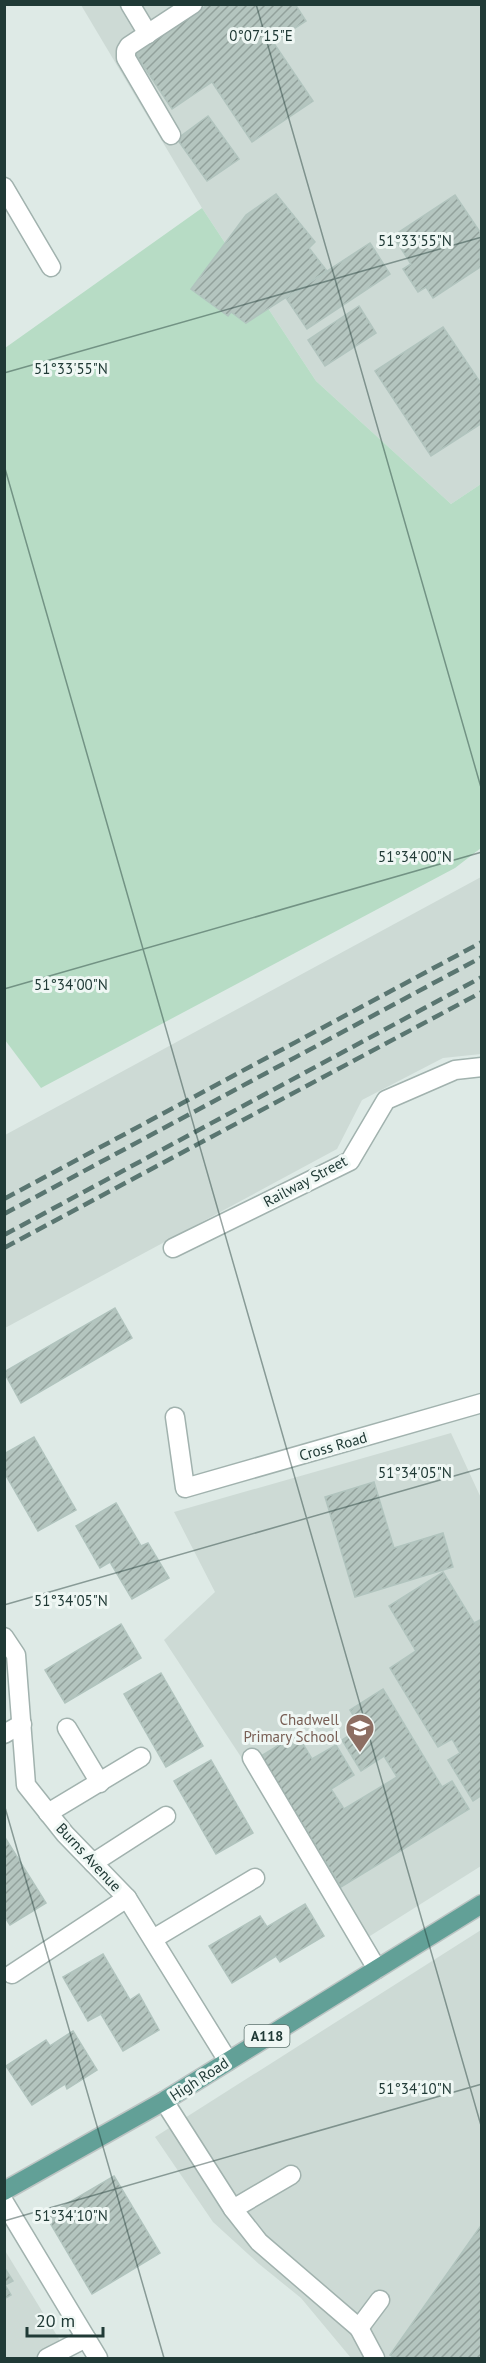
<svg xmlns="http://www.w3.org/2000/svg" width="486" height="2363" viewBox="0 0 486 2363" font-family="'PT Sans',sans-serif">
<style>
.built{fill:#cddad5}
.green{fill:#b7dcc5}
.building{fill:url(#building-hatch);stroke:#b1c4be;stroke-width:1.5}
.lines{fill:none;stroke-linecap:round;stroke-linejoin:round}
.minor-casing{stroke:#a1b2ae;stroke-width:21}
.major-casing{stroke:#bcc4c3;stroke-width:21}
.minor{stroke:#fff;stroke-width:18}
.major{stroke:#62a097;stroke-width:18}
.rail{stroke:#5a7671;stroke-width:4.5;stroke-dasharray:12 6;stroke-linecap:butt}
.ticks{fill:none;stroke:#203a36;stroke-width:1.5;stroke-opacity:0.45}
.labels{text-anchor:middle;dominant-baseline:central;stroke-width:6;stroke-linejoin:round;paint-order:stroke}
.shield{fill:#eff7f4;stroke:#5e736f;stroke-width:1.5}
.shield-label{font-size:14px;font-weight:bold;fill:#203a36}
.street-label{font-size:15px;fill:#203a36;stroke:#eff7f4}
.education-label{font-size:15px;fill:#785e54;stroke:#eff7f4;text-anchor:end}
.ticks-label{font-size:15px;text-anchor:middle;fill:#203a36;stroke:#eff7f4;stroke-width:6;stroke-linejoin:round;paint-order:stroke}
</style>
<defs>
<pattern id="building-hatch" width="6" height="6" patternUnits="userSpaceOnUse" patternTransform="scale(1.5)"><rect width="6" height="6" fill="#b4c5bf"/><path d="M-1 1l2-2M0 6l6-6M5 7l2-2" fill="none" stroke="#92a19c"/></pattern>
</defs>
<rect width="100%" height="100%" fill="#deeae6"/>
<g class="built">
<polygon points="81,5 481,5 481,484 451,504 316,381 202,208"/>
<polygon points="481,877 481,1054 443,1058 362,1100 337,1149 5,1328 5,1135"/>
<polygon points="451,1433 481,1498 481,1866 362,1941 164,1640 215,1592 174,1512"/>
<polygon points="481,1930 481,2358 351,2358 301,2298 259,2264 213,2222 155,2137"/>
<polygon points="4,2249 70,2357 67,2358 5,2358"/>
</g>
<polygon class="green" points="202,208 316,381 451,504 481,484 481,848 455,868 41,1088 5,1040 5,348"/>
<g class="building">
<polygon points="209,4 295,4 306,21 273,42 313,101 252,142 212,82 172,109 135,53"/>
<polygon points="208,116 239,159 207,181 177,139"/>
<polygon points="276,194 315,242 309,248 327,271 246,323 231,312 228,316 191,289 246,215"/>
<polygon points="455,195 482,235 482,251 479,253 482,266 433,298 426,287 418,292 403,269 411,264 393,236"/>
<polygon points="370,243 390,274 307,329 286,298"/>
<polygon points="359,306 376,333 325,366 308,340"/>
<polygon points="443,327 482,385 482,423 431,456 375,371"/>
<polygon points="115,1308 132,1338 21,1403 4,1372"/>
<polygon points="34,1437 76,1510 38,1531 4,1472 4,1454"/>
<polygon points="374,1482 394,1548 443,1533 453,1567 355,1597 325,1497"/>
<polygon points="116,1503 141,1546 148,1543 169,1578 132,1599 110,1562 100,1568 76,1526"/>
<polygon points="443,1572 474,1623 482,1619 482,1795 473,1801 448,1760 460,1753 452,1739 438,1747 390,1668 416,1651 389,1606"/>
<polygon points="121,1624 141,1658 65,1703 45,1670"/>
<polygon points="161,1673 203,1746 166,1767 124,1694"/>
<polygon points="383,1689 442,1787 452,1781 469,1809 341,1887 261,1756 297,1734 312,1759 336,1745 354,1775 331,1789 344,1809 397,1777 384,1756 361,1771 342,1740 361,1728 350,1710"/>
<polygon points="211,1760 253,1833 216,1854 174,1781"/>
<polygon points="4,1836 46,1903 10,1925 4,1916"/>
<polygon points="305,1904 324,1936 280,1962 276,1956 232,1983 209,1946 260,1916 267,1927"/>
<polygon points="103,1954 130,2000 139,1994 159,2030 123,2051 101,2014 88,2021 63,1977"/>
<polygon points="73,2031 97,2070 67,2089 65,2084 32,2105 6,2066 46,2040 50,2046"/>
<polygon points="114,2176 160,2253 92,2294 46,2216"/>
<polygon points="482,2224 482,2358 395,2358 390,2355"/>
<polygon points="4,2267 13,2281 5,2285 11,2295 4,2299"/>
</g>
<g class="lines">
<g class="minor-casing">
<g id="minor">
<polyline points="130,4 148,34"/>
<polyline points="171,135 126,58 126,51 129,46 193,4"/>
<polyline points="4,187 51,267"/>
<polyline points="173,1248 350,1161 386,1100 455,1070 482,1067"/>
<polyline points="175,1417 185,1488 482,1403"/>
<polyline points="4,1637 16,1655 26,1785 65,1834 127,1898 228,2061"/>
<polyline points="67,1728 100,1783"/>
<polyline points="4,1734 22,1724"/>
<polyline points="252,1758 377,1969"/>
<polyline points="48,1813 141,1757"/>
<polyline points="93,1863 166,1816"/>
<polyline points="153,1939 255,1878"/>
<polyline points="12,1974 127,1898"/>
<polyline points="164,2101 233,2209 259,2242 359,2328 380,2300"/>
<polyline points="4,2202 98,2358"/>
<polyline points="233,2209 291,2175"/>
<polyline points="359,2328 375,2358"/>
<polyline points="47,2358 86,2338"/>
</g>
</g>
<g class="major-casing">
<polyline id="major" points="4,2191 164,2101 482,1904"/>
</g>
<use href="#minor" class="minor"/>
<use href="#major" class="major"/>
<g class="rail">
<polyline points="4,1199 482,942"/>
<polyline points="4,1214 482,957"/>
<polyline points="4,1235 482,977"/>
<polyline points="4,1248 482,992"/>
</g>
</g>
<path class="ticks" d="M256,4l226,787M4,373l478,-136M4,465l478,1664M4,989l478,-137M4,1605l478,-137M4,1804l160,554M4,2221l478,-137"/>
<defs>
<g id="school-pin" transform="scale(1.5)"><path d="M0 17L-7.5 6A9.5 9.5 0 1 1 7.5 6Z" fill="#8d6e63" stroke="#eff7f4"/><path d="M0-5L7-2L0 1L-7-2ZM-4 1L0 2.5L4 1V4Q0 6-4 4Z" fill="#fff"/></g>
</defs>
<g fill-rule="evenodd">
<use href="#school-pin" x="360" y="1728"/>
</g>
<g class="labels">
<rect class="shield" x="244.5" y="2025" width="45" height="22" rx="4.5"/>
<g class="shield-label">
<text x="267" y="2036">A118</text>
</g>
<g class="street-label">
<text transform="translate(305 1181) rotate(-28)">Railway Street</text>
<text transform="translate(333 1446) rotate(-16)">Cross Road</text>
<text transform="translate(89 1857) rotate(47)">Burns Avenue</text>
<text transform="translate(199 2079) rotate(-33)">High Road</text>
</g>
<g class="education-label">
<text x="339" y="1719">Chadwell<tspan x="339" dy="17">Primary School</tspan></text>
</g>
</g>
<g class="ticks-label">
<text x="261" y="41">0°07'15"E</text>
<text x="415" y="246">51°33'55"N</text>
<text x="71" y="374">51°33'55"N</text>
<text x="415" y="862">51°34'00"N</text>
<text x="71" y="990">51°34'00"N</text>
<text x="415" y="1478">51°34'05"N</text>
<text x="71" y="1606">51°34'05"N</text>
<text x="415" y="2094">51°34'10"N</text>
<text x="71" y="2221">51°34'10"N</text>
</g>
<rect width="486" height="2363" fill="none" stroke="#203a36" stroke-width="12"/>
<path d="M27 2327v9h76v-9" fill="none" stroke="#203a36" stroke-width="3"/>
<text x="36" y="2327" font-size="18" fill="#203a36" stroke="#eff7f4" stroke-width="4.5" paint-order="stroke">20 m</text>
</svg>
